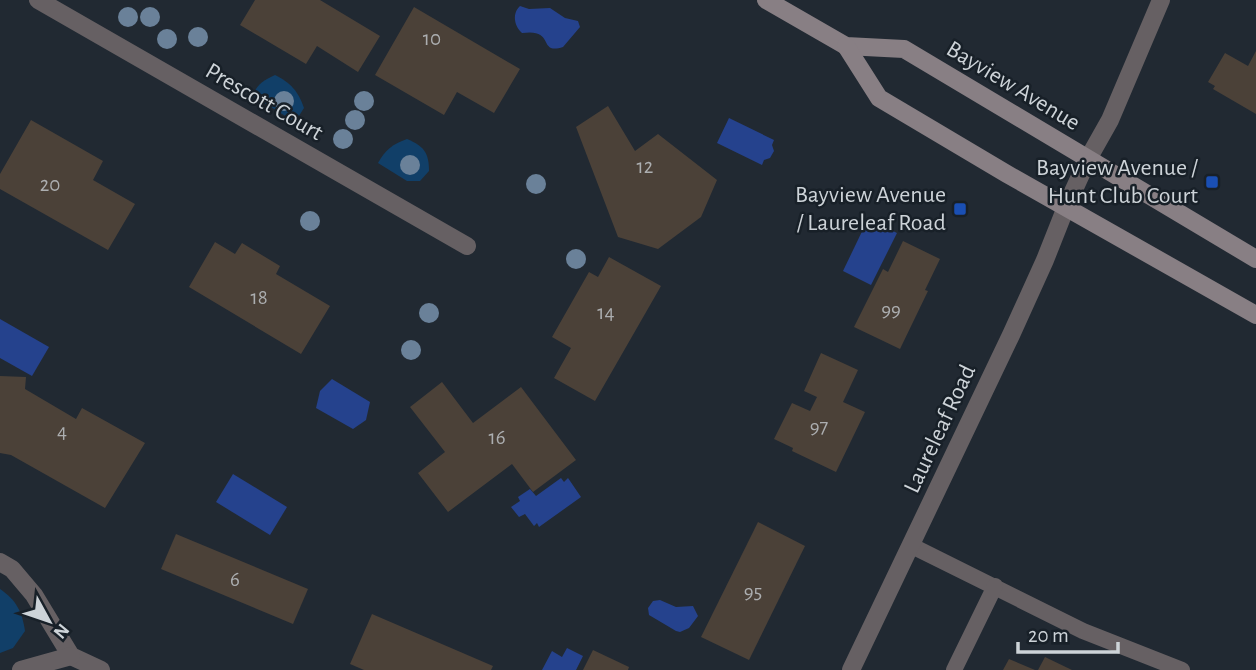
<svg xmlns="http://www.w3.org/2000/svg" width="1256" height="670" viewBox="0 0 1256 670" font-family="'Alegreya Sans',sans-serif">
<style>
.green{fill:#113f68}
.water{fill:#25428d}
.building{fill:#4b4138}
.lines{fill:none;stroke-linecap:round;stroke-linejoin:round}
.service{stroke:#666063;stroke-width:16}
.minor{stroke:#666063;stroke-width:18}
.secondary{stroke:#887f84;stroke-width:18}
.tree{fill:#6a8199}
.transit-dot{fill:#1a4fb4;stroke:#182028;stroke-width:2.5}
.labels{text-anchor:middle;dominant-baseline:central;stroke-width:5;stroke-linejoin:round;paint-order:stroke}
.number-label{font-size:21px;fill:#acaeb0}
.street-label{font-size:24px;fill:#cdd3d8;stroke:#182028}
.poi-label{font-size:24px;fill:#cdd3d8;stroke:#182028;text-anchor:end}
</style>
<rect width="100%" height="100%" fill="#212932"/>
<g class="green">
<path d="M275,75c16,8 23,16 29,33l-9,14 -42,-26c3,-11 11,-16 22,-21z"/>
<path d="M407,139c17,7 22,14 22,32l-9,10h-13l-29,-18c7,-13 15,-19 29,-24z"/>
<path d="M0,589c16,11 22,22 25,42l-12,17 -13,5z"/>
</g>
<g class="water">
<path d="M520,6l9,3 21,-1 15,10 13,3 2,6 -17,20c-26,8 -7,-19 -41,-14 -8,-7 -10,-20 -2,-27z"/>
<polygon points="729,118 774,140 772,145 774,151 770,158 764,160 762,165 717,143"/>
<polygon points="868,219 897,233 871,285 843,271"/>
<polygon points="0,319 49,347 32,376 0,358"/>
<polygon points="332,379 370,402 366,420 353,429 316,408 320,391"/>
<polygon points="233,474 287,507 270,535 216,502"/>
<polygon points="561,478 564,482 568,478 581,497 539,527 537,523 534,526 525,514 519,517 511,507 520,501 518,497 530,489 536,496"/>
<polygon points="660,600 676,607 693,606 698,616 689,628 680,632 676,631 649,615 648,608 653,601"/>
<polygon points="567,648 583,656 576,670 542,670 552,651 562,657"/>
</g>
<g class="building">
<polygon points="255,0 320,0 380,36 358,72 317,46 306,64 240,25"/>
<polygon points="414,7 520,69 494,113 457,92 444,115 375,75"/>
<polygon points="1256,51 1256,114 1213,89 1215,86 1208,82 1225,53 1248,66"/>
<polygon points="608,106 635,151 658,134 717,180 701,217 658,249 618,237 576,127"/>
<polygon points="31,120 103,161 93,180 135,204 108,250 0,189 0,174"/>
<polygon points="903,241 940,259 925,290 928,291 900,349 854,327 883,269 888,272"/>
<polygon points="215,242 235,254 242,243 280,266 276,274 330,306 301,354 189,287"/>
<polygon points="609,257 661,286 595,401 554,378 571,348 552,337 589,272 598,277"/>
<polygon points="821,353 858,370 843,402 865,412 836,472 792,451 793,448 774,439 792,403 810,411 817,397 804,391"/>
<polygon points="0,376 26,377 25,389 76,419 82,408 145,443 105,508 11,455 0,453"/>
<polygon points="442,382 473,423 521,387 576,460 533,492 512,464 448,512 418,473 445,452 410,407"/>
<polygon points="758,522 805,546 749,660 701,637"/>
<polygon points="176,534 308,589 293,624 161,569"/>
<polygon points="372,614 493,666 491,670 364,670 350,664"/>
<polygon points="593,650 629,667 628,670 583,670"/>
<polygon points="1045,657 1072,670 1038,670"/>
<polygon points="1009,659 1035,670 1003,670"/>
</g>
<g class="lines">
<g class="service">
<polyline points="912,546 1083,631 1182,670"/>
<polyline points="954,670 995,586"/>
</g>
<g class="minor">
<polyline points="38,0 467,246"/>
<polyline points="0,562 12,569 34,595 71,656 101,670"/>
<polyline points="21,670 71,656"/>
<polyline points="851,670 1011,335 1045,260 1066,207 1088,159 1110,120 1161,0"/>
</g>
<g class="secondary">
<polyline points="766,0 846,46 904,49 1256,259"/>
<polyline points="846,46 879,98 1007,174 1256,315"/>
</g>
</g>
<g class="tree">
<circle cx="128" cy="17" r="10"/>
<circle cx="150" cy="17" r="10"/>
<circle cx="198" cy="37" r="10"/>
<circle cx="167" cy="39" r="10"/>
<circle cx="284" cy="101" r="10"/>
<circle cx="364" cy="101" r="10"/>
<circle cx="355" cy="120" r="10"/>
<circle cx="343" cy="139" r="10"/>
<circle cx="410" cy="165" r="10"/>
<circle cx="536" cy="184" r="10"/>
<circle cx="310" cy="221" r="10"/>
<circle cx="576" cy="259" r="10"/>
<circle cx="429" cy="313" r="10"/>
<circle cx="411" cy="350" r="10"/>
</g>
<g class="transit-dot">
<rect x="1205" y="175" width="14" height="14" rx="3.5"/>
<rect x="953" y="202" width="14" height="14" rx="3.5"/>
</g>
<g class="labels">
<g class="number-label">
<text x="432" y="38">10</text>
<text x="645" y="166">12</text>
<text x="50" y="184">20</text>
<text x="259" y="297">18</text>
<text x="891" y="309">99</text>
<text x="606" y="312">14</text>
<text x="819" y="426">97</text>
<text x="62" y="431">4</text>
<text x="497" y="437">16</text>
<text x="235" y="579">6</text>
<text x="753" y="591">95</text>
</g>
<g class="street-label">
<text transform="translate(1013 86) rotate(31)">Bayview Avenue</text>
<text transform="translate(264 102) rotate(30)">Prescott Court</text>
<text transform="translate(940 429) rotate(-65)">Laureleaf Road</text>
</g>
<g class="poi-label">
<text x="1198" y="168">Bayview Avenue /<tspan x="1198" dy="28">Hunt Club Court</tspan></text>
<text x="946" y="195">Bayview Avenue<tspan x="946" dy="28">/ Laureleaf Road</tspan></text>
</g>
</g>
<g transform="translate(49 621) rotate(130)" stroke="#182028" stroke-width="5" paint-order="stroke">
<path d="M0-5L12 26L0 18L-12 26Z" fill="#cdd3d8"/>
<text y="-10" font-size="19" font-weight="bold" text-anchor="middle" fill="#cdd3d8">N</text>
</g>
<path d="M1018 642v10h100v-10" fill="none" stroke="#cdd3d8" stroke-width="3.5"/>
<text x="1028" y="642" font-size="21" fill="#cdd3d8" stroke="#182028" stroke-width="5" paint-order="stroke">20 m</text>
</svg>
